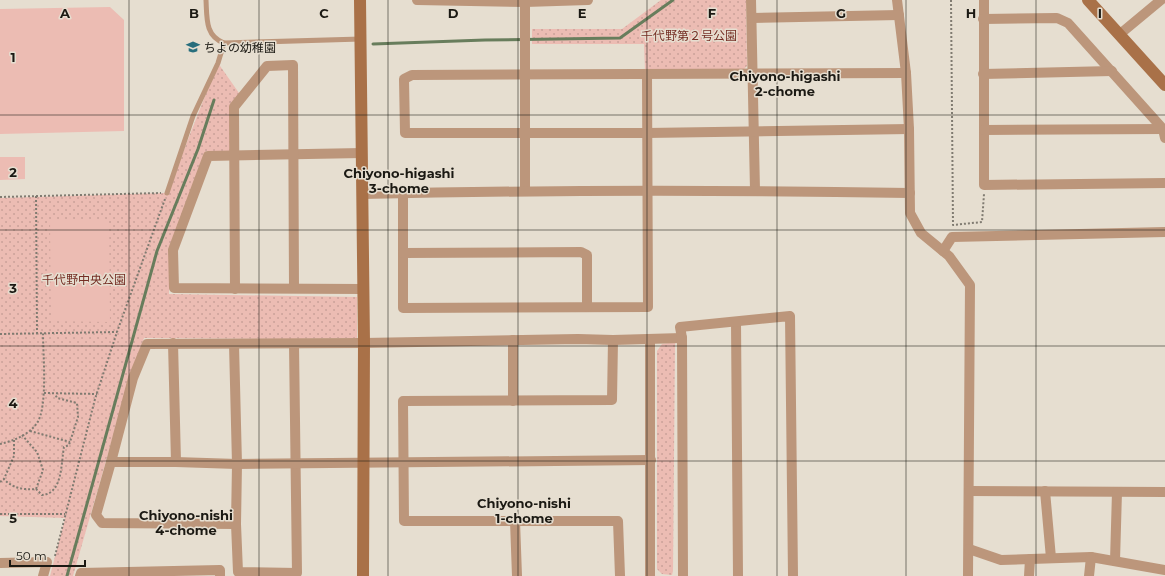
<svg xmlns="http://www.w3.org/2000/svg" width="1165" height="576" viewBox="0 0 1165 576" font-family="Montserrat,'Noto Sans JP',sans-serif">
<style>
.grass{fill:url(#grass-dots)}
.pitch{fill:#ecbcb3}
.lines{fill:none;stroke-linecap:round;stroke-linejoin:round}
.stream{stroke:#687d5c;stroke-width:3}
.path{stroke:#807b71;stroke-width:2;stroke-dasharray:2 2;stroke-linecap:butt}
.lane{stroke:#bc967b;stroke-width:5}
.street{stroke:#bc967b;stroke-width:10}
.secondary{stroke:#a97148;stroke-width:12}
.grid{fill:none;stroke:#1b1913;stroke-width:1;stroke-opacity:0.55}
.labels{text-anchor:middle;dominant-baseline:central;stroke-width:3;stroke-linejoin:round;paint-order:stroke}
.park-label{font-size:12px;fill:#752e24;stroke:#e6ded0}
.poi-label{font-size:12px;fill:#1b1913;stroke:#e6ded0;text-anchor:start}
.neighbourhood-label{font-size:13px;font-weight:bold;fill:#1b1913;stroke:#e6ded0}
.grid-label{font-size:13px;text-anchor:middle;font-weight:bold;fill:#1b1913;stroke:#e6ded0;stroke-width:3;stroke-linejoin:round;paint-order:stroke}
</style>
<defs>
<pattern id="grass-dots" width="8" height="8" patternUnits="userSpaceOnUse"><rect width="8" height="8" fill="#ecbcb3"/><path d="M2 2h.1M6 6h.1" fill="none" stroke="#caa199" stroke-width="1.8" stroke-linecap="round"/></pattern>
</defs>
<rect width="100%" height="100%" fill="#e6ded0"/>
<g class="grass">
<polygon points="661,0 746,0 747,66 743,70 645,71 644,44 532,44 532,29 622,29"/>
<polygon points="218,63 239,93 231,151 206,151 169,251 169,294 357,297 357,338 292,339 144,338 130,377 73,576 50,576 65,518 0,516 0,198 167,193"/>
<polygon points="675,342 673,571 672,575 662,574 657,569 657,351 662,344"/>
</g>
<g class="pitch">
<polygon points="110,7 124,20 124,131 0,134 0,9"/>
<polygon points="0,157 25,157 25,179 0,180"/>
<polygon points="50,220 109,220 110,322 51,321"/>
</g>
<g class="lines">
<g class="stream">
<polyline points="373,44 485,40 620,38 673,0"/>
<polyline points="67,576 157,251 198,149 214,100"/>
</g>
<g class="path">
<polyline points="951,0 953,225 982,222 984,194"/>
<polyline points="36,196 37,333"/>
<polyline points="0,197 161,193"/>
<polyline points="0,334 117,332"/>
<polyline points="44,393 97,394"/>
<polyline points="30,431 70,442"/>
<path d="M14,440v16l-10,23c8,9 19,11 32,10l7,-19 -6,-18 -15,-17"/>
<path d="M0,444c13,-3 29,-9 37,-21 11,-16 6,-69 6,-90"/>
<polyline points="0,482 4,479"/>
<path d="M36,489l6,6c21,-1 19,-33 22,-48l5,-2 9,-28 -1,-14 -20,-5 -2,-4"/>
<polyline points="0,514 65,514"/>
<polyline points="55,556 95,399 117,332 165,199"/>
</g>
<g class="lane">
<path d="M206,0c1,18 -1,36 18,43l137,-4"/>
<polyline points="167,193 193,116 218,63 224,43"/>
</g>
<g class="street">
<polyline points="417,0 525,2 588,0"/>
<polyline points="751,0 755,190"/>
<polyline points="897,0 906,73 909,129 910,213 921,233 949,256 970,285 968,576"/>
<polyline points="984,0 984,185 1165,183"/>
<polyline points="752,18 899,15"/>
<polyline points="983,19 1057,18 1068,23 1163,129 1165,138"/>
<polyline points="1120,34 1161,0"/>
<polyline points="906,73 412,75 404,79 405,133 647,133 909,129"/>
<polyline points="983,74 1112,71"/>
<polyline points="984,130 1163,129"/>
<polyline points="362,153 208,156 173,250 174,288 363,289"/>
<polyline points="525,191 525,0"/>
<polyline points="403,193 403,308 648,307 647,75"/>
<path d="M362,194c183,-4 365,-4 548,-1"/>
<polyline points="943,251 952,237 1165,232"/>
<polyline points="403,253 581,252 587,255 587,307"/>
<polyline points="235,289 234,107 267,66 293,65 294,288"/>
<polyline points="736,322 738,576"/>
<polyline points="650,339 650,576"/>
<polyline points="513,340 513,401"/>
<polyline points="613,340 612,400 403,401 404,521 618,521 620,576"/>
<polyline points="173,343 176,462"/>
<polyline points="234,344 237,464 236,524 238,572 297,573 294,344"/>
<polyline points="651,460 237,464 176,462 111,462 133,378 147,344 364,343 578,339 613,340 682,338"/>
<polyline points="111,462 96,515 102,523 236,524"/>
<polyline points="969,491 1165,492"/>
<polyline points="1045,491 1051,558"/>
<polyline points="515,521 517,576"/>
<polyline points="969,549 1001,560 1091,557 1165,570"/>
<polyline points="1115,561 1117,492"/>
<polyline points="0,563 47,562 43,576"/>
<polyline points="80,576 81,573 220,570 220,576"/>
<polyline points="683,576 682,338 680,327 790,316 793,576"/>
<polyline points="1029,576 1030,559"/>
<polyline points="1089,576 1091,557"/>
</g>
<g class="secondary">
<polyline points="360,0 364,343 363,576"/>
<polyline points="1088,0 1165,85"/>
</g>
</g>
<path class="grid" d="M129,0v576M259,0v576M388,0v576M518,0v576M647,0v576M777,0v576M906,0v576M1036,0v576M0,115h1165M0,230h1165M0,346h1165M0,461h1165"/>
<defs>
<g id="school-bare" transform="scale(1.08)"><path d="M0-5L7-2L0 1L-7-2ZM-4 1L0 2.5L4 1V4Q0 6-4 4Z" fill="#286e7d" stroke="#e6ded0" stroke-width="2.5" paint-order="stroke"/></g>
</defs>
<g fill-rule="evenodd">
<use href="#school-bare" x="193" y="47"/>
</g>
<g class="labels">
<g class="park-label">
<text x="689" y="35">千代野第２号公園</text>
<text x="84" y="279">千代野中央公園</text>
</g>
<g class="poi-label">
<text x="204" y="47">ちよの幼稚園</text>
</g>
<g class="neighbourhood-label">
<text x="785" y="76">Chiyono-higashi<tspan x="785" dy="15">2-chome</tspan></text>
<text x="399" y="173">Chiyono-higashi<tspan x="399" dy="15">3-chome</tspan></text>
<text x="524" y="503">Chiyono-nishi<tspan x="524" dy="15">1-chome</tspan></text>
<text x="186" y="515">Chiyono-nishi<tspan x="186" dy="15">4-chome</tspan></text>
</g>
</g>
<g class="grid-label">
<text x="65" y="18">A</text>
<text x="194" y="18">B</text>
<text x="324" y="18">C</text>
<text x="453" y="18">D</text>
<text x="582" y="18">E</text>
<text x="712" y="18">F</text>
<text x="841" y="18">G</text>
<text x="971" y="18">H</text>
<text x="1100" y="18">I</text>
<text x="13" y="62">1</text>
<text x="13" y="177">2</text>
<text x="13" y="293">3</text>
<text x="13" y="408">4</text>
<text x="13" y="523">5</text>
</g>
<path d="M10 560v6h75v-6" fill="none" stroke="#1b1913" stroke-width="2"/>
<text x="16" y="560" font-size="12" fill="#1b1913" stroke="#e6ded0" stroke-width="3" paint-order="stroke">50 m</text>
</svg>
